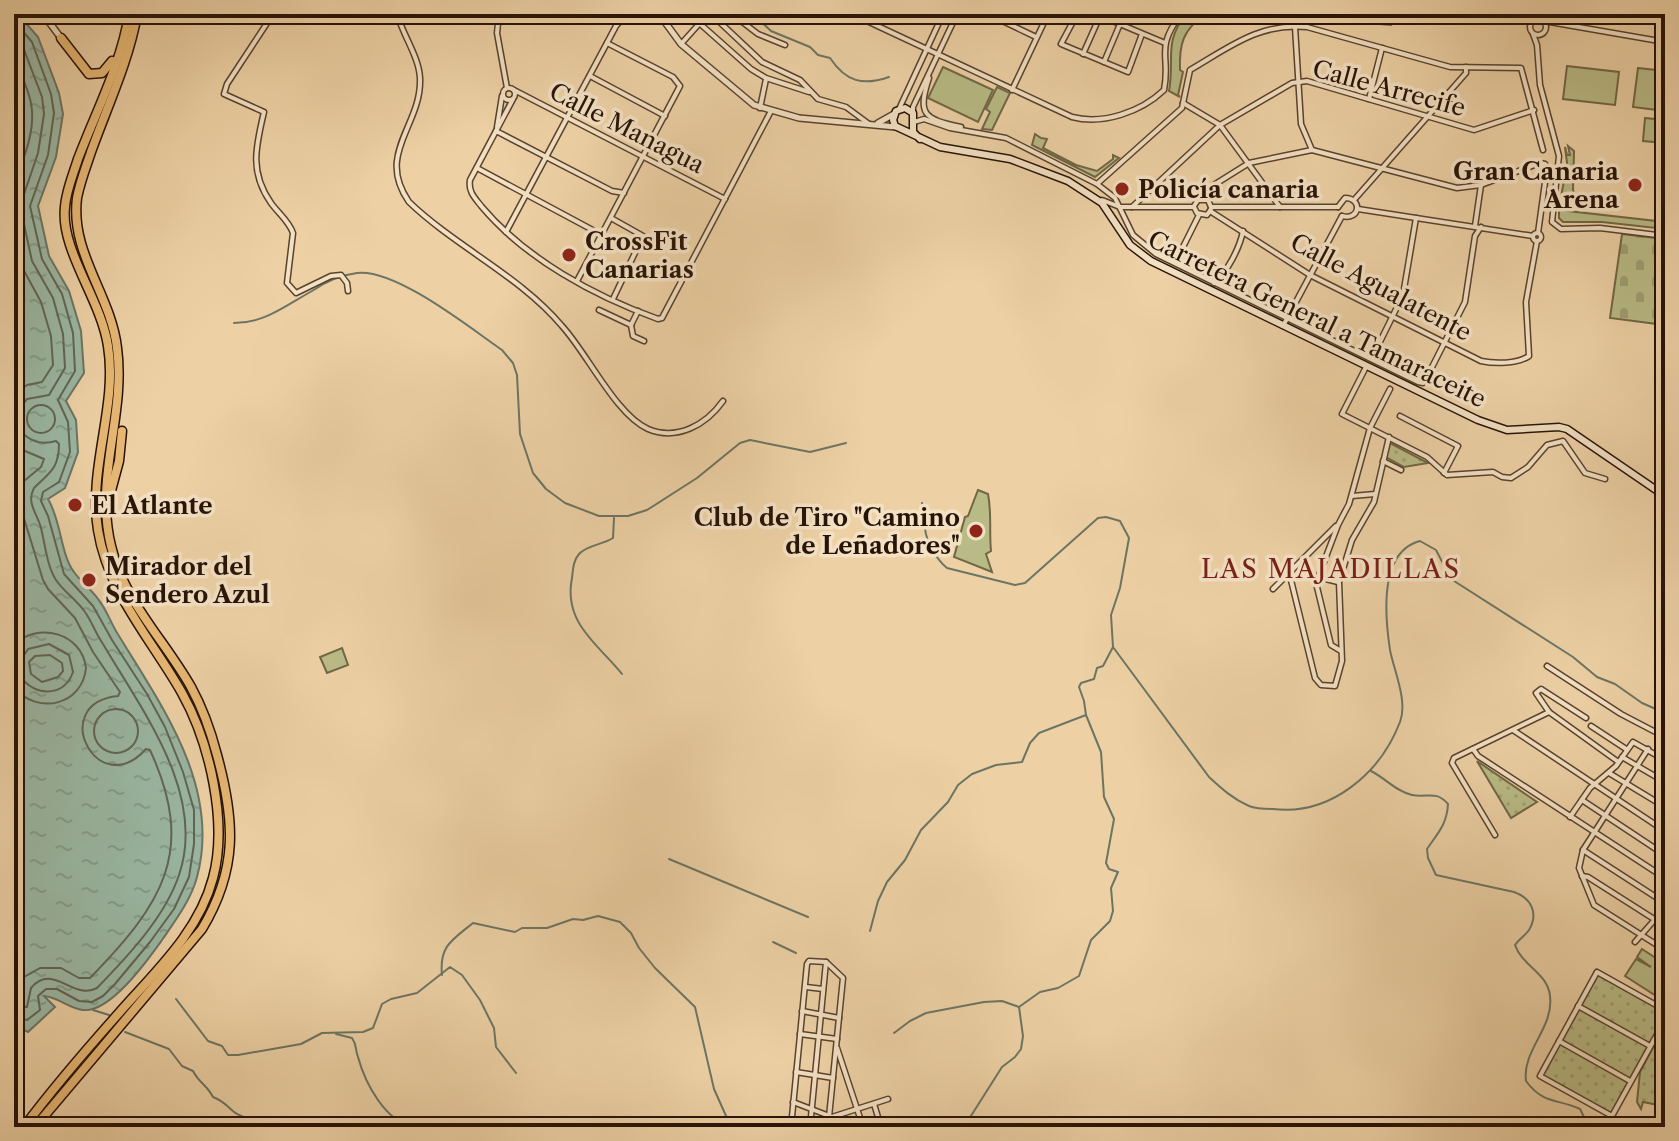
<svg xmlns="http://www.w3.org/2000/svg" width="1679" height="1141" viewBox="0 0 1679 1141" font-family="'Libre Caslon Text',serif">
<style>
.green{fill:#b9bb86;stroke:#706746;stroke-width:2}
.cemetery{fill:url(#cemetery-stones);stroke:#706746;stroke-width:2}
.park{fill:url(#park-dots);stroke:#706746;stroke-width:2}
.water{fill:url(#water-ripples);stroke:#6c7564;stroke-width:2}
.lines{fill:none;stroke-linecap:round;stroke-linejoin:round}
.shore{stroke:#616554;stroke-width:2}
.stream{stroke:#6c7564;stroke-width:2}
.minor-casing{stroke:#59422e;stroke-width:7}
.tertiary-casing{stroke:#59422e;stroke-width:8}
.secondary-casing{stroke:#281306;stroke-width:9}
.trunk-casing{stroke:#281306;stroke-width:11}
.minor{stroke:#f3e1c4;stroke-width:4}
.tertiary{stroke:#f3e1c4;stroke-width:5}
.secondary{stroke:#f3e1c4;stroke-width:6}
.trunk{stroke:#e6b872;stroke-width:8}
.poi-dot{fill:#8f2418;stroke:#f3e1c4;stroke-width:3}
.labels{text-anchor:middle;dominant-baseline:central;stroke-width:7;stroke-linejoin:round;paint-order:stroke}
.street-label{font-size:24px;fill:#281306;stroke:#f3e1c4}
.poi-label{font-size:24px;font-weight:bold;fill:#281306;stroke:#f3e1c4;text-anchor:start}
.neighbourhood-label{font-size:26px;letter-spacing:2px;fill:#7a1f14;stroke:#f3e1c4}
</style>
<defs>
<pattern id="cemetery-stones" width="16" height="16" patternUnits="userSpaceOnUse" patternTransform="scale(2)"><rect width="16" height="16" fill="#b9bb86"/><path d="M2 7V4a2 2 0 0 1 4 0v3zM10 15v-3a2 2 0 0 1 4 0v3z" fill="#9fa072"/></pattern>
<pattern id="park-dots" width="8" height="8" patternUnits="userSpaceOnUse" patternTransform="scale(2)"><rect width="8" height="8" fill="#b9bb86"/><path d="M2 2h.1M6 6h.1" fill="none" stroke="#9fa072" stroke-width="1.8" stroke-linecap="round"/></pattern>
<pattern id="water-ripples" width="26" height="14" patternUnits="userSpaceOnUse" patternTransform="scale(2)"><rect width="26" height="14" fill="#9ab7a3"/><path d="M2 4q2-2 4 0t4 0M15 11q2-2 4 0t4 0" fill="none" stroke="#859c8b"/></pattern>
</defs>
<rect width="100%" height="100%" fill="#edd1a5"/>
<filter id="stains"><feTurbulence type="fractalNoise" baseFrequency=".0025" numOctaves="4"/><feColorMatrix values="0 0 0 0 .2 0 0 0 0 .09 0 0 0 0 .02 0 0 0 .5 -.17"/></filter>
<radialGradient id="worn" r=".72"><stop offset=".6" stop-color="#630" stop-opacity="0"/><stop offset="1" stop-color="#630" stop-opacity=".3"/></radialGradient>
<g class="green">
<path d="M1186,14h19c-22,16 -26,30 -25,56l3,2 -5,23 2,2 -11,-6c6,-32 -6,-48 17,-77z"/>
<polygon points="1322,14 1393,14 1391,25 1354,22"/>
<polygon points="1567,66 1619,72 1615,105 1563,99"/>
<polygon points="943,67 993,90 978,122 928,98"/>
<polygon points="1638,68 1665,71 1665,111 1633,107"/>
<polygon points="997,87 1010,93 992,130 982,129 990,112 986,109"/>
<polygon points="1645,118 1665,120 1665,143 1643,141"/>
<polygon points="1035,134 1041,138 1047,139 1043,148 1076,165 1097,171 1113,159 1113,155 1119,158 1095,177 1032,145"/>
<polygon points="1568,146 1574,151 1573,190 1577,204 1560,203 1567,163 1565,147 1567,155 1570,155"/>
<polygon points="1559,210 1665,222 1665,229 1602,222 1563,222 1559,218"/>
<path d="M978,490l10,4c4,20 1,37 3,57l-5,3 6,18 -38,-15 11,-40 3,-1z"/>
<polygon points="342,648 348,665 327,673 320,657"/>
<polygon points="1642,949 1665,964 1665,992 1661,999 1625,976 1636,959 1651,967 1637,957"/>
</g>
<polygon class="cemetery" points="1622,234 1665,239 1665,325 1610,318"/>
<g class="park">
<polygon points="1390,443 1428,463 1404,467 1386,457"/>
<polygon points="1477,761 1537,802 1511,818"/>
<polygon points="1597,972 1665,1009 1665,1024 1612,1116 1540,1076"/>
<polygon points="1657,1040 1665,1043 1665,1111 1658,1105 1643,1102 1641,1109 1637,1102 1640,1072"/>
</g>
<path class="water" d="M14,14h4l20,23 21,56 4,21 -7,43 -18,49 11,50 20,35 12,40 3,42 -18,28 10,19 2,32 -13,36 -17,11c13,21 13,57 26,73 7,10 17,17 24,27 9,11 13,25 21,37 44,72 102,152 78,241 -6,23 -22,44 -35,63 -15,21 -52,73 -79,70 -15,-2 -25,-13 -39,-14l11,11 -27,25 -14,-7v-372l3,-3 -3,-3v-28l2,-1 -2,-3z"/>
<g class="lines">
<g class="shore">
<polyline points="14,21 32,42 51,94 54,113 48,155 30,206 42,259 62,294 73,333 75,371 58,400 68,422 70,452 59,482 43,492 41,501 48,516 64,574 93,606 112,640 147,694 165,727 183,772 194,810 194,844 189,877 174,909 150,942 115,984 103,996 92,1002 79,1001 57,989 46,989 38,996 40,1010 27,1020 14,1016"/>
<path d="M14,37l9,10 19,50 2,17 -6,39 -18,53 12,55 21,37 10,36 2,34 -16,27 -22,4 -10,12c-3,24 18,36 39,30l3,3c0,25 -10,29 -25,44 -8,15 3,25 7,40 4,16 6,38 15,52 8,12 21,20 29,32 7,10 11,22 18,32 38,65 104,150 76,231 -14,42 -51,81 -82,113 -24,13 -44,-26 -66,0l-4,19 -13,-1"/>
<path d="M14,58c6,16 17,35 18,53 2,25 -10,51 -18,73"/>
<polyline points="14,235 22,267 41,302 51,336 53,365 42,382 27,385 14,394"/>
<circle cx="41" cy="419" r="14"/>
<path d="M14,442l11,9 19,8 -3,8 -17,14 -6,18 25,81 5,9 27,29 18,34 27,40 -2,4c-71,7 -21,107 28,53l4,1c47,102 12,154 -60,228h-11l-18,-10h-21l-16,9 -10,17"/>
<path d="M49,644l20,11 4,17c-8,23 -33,25 -49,9l-5,-18 9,-14z"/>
<path d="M14,645c24,-24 68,-12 72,23 -4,38 -48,47 -72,20"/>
<polygon points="50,655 62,663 63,671 58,677 42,682 31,674 29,662 35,656"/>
<circle cx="116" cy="731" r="22"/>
</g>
<g class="stream">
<path d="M753,14l18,17 39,16 8,8 12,3c16,24 33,28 59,19"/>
<path d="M234,323c31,0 51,-17 78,-32 13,-9 29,-16 45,-18 38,-5 113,55 145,77l11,13 4,12 3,59 13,39 13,16 19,14 34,13h29l19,-6 50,-32 43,-35 10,-3 60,12 36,-9"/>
<path d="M922,503c5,10 3,15 3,25 1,14 12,32 22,40l68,17 10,-2 73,-65 8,-1 14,4 9,17 -9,50 -9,27 2,32 96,130c13,12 24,22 40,29 7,3 16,3 24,3 57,7 107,-35 127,-87 8,-21 -6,-51 -10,-72 -5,-33 -12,-98 30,-109l16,9 15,29 122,78 24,20 18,7 27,19 23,10"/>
<path d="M614,518l-1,20c-11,7 -26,7 -34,16 -6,7 -6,16 -7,24 -9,45 26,66 50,96"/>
<path d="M1371,771c14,7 26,21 41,24 16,3 24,-5 36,9 -1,20 -10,29 -21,45l1,9 8,17 78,17c17,6 25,21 15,38 -4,6 -10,9 -14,15 7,21 33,28 35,51 4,32 -28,54 -24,85 18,24 30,17 54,28l9,18"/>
<polyline points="669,859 808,917"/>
<polyline points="870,931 878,901 887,882 905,860 921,830 948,802 958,785 972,774 996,765 1022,762 1030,743 1039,733 1086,715"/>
<polyline points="773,942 796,953"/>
<path d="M442,975c-3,-29 10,-35 31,-52l42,9 7,-4h25l26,-9 10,1 15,-4 22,6 11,11 8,15 16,20 40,39 19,82 17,38"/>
<polyline points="176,999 208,1041 222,1046 228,1055 238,1055 301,1044 322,1033 363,1032 373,1028 382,1004 391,999 417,993 450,967 462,975 480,1000 494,1028 496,1047 516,1073"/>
<polyline points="93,1010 109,1015"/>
<path d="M125,1032l44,17 13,17 11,5c6,12 14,14 20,26 17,6 18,19 36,21l2,6 8,3"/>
<polyline points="894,1033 910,1021 926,1013 984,1002 1002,1001 1019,1007 1040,992 1058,988 1079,976 1091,940 1110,921 1113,911 1111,888 1118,872 1109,869 1106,863 1114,819 1104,797 1101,752 1086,715 1084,701 1079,687 1081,683 1094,679 1097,668 1103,666 1113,647"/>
<path d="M336,1034l16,4c5,7 3,11 6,19 7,26 27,64 55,70"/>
<polyline points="969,1119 1002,1067 1015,1057 1021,1049 1023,1036 1019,1007"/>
</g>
<g class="minor-casing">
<g id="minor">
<path d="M273,14l-46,70 -3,10 40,18c-8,34 -15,60 7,91 7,10 18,18 22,30l-6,50 9,10 35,-17 10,-1 6,8 1,8"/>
<path d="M397,14c6,21 22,43 23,64 2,48 -45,75 -11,124 47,45 111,74 153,124 25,27 54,89 86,103 29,12 58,-4 75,-28"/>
<polyline points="499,14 497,33 507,88"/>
<polyline points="689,14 751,69 766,78 809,92"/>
<polyline points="711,14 762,62 800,80 818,99 846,107 869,124"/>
<polyline points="732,14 758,34 785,45"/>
<path d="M852,14l220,103c31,8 69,-5 92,-27 7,-35 -10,-40 17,-76"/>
<polyline points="988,14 1036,37"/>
<polyline points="1077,14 1061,44 1128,72 1142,34"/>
<polyline points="1096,14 1165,43"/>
<polyline points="1508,14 1533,19"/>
<circle cx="1538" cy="27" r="8"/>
<polyline points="1544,21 1665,42"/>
<polyline points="1295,27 1301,124 1312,150"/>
<polyline points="1533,34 1537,45 1540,85 1559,156 1552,222 1561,229 1600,228 1665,236"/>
<polyline points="681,44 699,24"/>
<polyline points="1083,54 1100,16"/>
<polyline points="1104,62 1120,24"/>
<polyline points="590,76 665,116"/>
<path d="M929,78c-12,37 -5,41 32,49"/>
<circle cx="509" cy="94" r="6"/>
<polyline points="512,89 725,199"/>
<polyline points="1012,90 1048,14"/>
<path d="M513,99l-43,81c-2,12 5,18 12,27 44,52 112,89 176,112l4,-1 109,-207"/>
<polyline points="1369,99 1382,48"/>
<polyline points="1183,103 1220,125 1280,207"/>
<polyline points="760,108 766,79"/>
<polyline points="899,109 943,14"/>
<polyline points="913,113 913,107 957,14"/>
<polyline points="914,122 924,119 950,128 1006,138 1097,184 1115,198 1133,235 1156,254 1418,382 1423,383 1426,379 1465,302 1475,236 1481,227"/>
<polyline points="497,127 502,96"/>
<polyline points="496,131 612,191 624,193"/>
<polyline points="477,168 602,235"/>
<path d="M1097,184l85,-76 8,-38c38,-22 70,-48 117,-43l143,40 71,1 22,82"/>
<polyline points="1203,198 1209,188 1249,163 1312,150 1457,188 1481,185 1540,163 1545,164 1547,168 1538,233"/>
<polyline points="1102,200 1120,207 1194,207"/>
<polyline points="1354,200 1466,73 1466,67"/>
<polyline points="1194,206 1198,200 1208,200 1211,207"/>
<polyline points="1132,207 1220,125 1292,83 1307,81 1474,130 1534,110"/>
<polyline points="1194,207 1197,213 1207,215 1211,209"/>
<polyline points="1211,207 1338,207"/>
<path d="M1338,207l7,-9c18,0 15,23 -3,18"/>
<polyline points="1358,209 1533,236"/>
<path d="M1210,211l100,64 171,86c14,3 36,3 48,-5l-3,-54 11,-61"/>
<polyline points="611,218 643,236 613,299"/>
<polyline points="1475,226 1481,185"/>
<polyline points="506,232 616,26 627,14"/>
<circle cx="1537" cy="237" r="4"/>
<polyline points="1178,263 1178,257 1199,215"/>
<polyline points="577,281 680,86 673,77 607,43"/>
<path d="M1214,283c13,-10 26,-36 29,-52"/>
<polyline points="599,310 631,325"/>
<polyline points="631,325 633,336 644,341"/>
<polyline points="631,325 638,311"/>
<polyline points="1283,326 1342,216"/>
<polyline points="1372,358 1403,295 1416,218"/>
<polyline points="1366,367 1342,414 1427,457 1447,475 1493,472 1502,477 1511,478 1528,467 1547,445 1563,441 1585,473 1605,479"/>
<polyline points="1400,416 1458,446 1444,473"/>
<polyline points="1383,461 1401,470"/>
<polyline points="1352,496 1375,494"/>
<polyline points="1289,572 1315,678 1321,685 1335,686 1342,661 1339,582 1352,540 1374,502 1389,437"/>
<polyline points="1318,577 1338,582"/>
<polyline points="1273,589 1336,526"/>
<polyline points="1341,651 1331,645 1316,583 1338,525 1349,504 1370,428 1390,389"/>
<polyline points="1547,666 1621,714 1665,737"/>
<polyline points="1586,718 1541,689 1536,693 1549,712 1617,761"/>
<polyline points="1591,726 1626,749"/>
<polyline points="1513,730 1665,831"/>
<polyline points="1473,749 1478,756 1665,878"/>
<polyline points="1648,749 1583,850 1579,868 1594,905 1665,950"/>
<polyline points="1622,757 1665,782"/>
<polyline points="1609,773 1665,807"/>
<polyline points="1582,800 1665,855"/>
<polyline points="1570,817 1590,788 1616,766 1633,742 1665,760"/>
<polyline points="1495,835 1452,763 1454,758 1549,712"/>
<polyline points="1583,850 1665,903"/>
<polyline points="1582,876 1588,877 1665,926"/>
<polyline points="1635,942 1665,908"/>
<polyline points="806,987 823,989"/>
<polyline points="1578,1006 1650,1046"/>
<polyline points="1665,1010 1597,972 1540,1076 1612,1116 1665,1020"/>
<polyline points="802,1011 839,1018"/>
<polyline points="800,1034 837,1039"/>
<polyline points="1559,1041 1630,1081"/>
<polyline points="837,1048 863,1127"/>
<polyline points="796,1072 833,1078"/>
<polyline points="793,1102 832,1117 888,1099"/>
<polyline points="874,1104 881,1127"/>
<polyline points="840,1115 844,1127"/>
<polyline points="791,1127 807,964 809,961 826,962 843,978 828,1127"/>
<polyline points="810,1127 826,962"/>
</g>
</g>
<g class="tertiary-casing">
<g id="tertiary">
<polyline points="43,14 61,38"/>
<polyline points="659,14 681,44 754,105 799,118 896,127"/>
<polyline points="878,123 894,114"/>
</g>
</g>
<g class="secondary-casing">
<polyline id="secondary" points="920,139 913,132 913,113 905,108 896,111 893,120 895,126 940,147 1010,159 1068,181 1102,203 1130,245 1151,261 1478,420 1507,430 1559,427 1567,429 1665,496"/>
</g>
<g class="trunk-casing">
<g id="trunk">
<polyline points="61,38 89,74 102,73 112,61"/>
<polyline points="108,502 119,461 122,431"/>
<path d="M24,1127c30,-40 62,-77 95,-114 36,-41 80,-81 94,-135 15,-55 -3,-135 -31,-185 -30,-53 -74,-100 -84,-163 -10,-63 20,-124 10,-184 -7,-47 -48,-96 -43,-139 1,-16 8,-32 13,-48 17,-45 44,-97 51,-145"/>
<path d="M35,1127l167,-198c36,-60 33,-108 15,-174 -6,-23 -14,-46 -26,-68 -27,-48 -67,-85 -80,-141 -17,-69 15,-131 6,-198 -6,-53 -47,-95 -40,-150 3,-16 9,-31 14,-46 16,-45 38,-91 46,-138"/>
</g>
</g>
<use href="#minor" class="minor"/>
<use href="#tertiary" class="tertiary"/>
<use href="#secondary" class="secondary"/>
<use href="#trunk" class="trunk"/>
</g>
<g class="poi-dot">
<circle cx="1635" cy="185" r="8"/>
<circle cx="1122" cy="189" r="8"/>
<circle cx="569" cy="255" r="8"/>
<circle cx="75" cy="505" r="8"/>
<circle cx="976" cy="531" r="8"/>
<circle cx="89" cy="580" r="8"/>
</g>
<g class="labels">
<g class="street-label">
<text transform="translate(1389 88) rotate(15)">Calle Arrecife</text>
<text transform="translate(627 128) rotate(27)">Calle Managua</text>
<text transform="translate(1381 287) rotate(28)">Calle Agualatente</text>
<text transform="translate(1317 319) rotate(26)">Carretera General a Tamaraceite</text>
</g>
<g class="poi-label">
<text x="1619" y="171" text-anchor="end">Gran Canaria<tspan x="1619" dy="28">Arena</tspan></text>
<text x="1138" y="189">Policía canaria</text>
<text x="585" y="241">CrossFit<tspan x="585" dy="28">Canarias</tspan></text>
<text x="91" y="505">El Atlante</text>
<text x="960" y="517" text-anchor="end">Club de Tiro "Camino<tspan x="960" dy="28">de Leñadores"</tspan></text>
<text x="105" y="566">Mirador del<tspan x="105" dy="28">Sendero Azul</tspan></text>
</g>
<g class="neighbourhood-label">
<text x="1331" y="569">LAS MAJADILLAS</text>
</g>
</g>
<rect width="1679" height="1141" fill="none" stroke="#edd1a5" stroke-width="48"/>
<rect x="16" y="16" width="1647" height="1109" fill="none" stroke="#281306" stroke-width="4"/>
<rect x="24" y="24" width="1631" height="1093" fill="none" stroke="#281306" stroke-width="2"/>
<rect width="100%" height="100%" filter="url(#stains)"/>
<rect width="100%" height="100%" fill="url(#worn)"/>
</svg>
